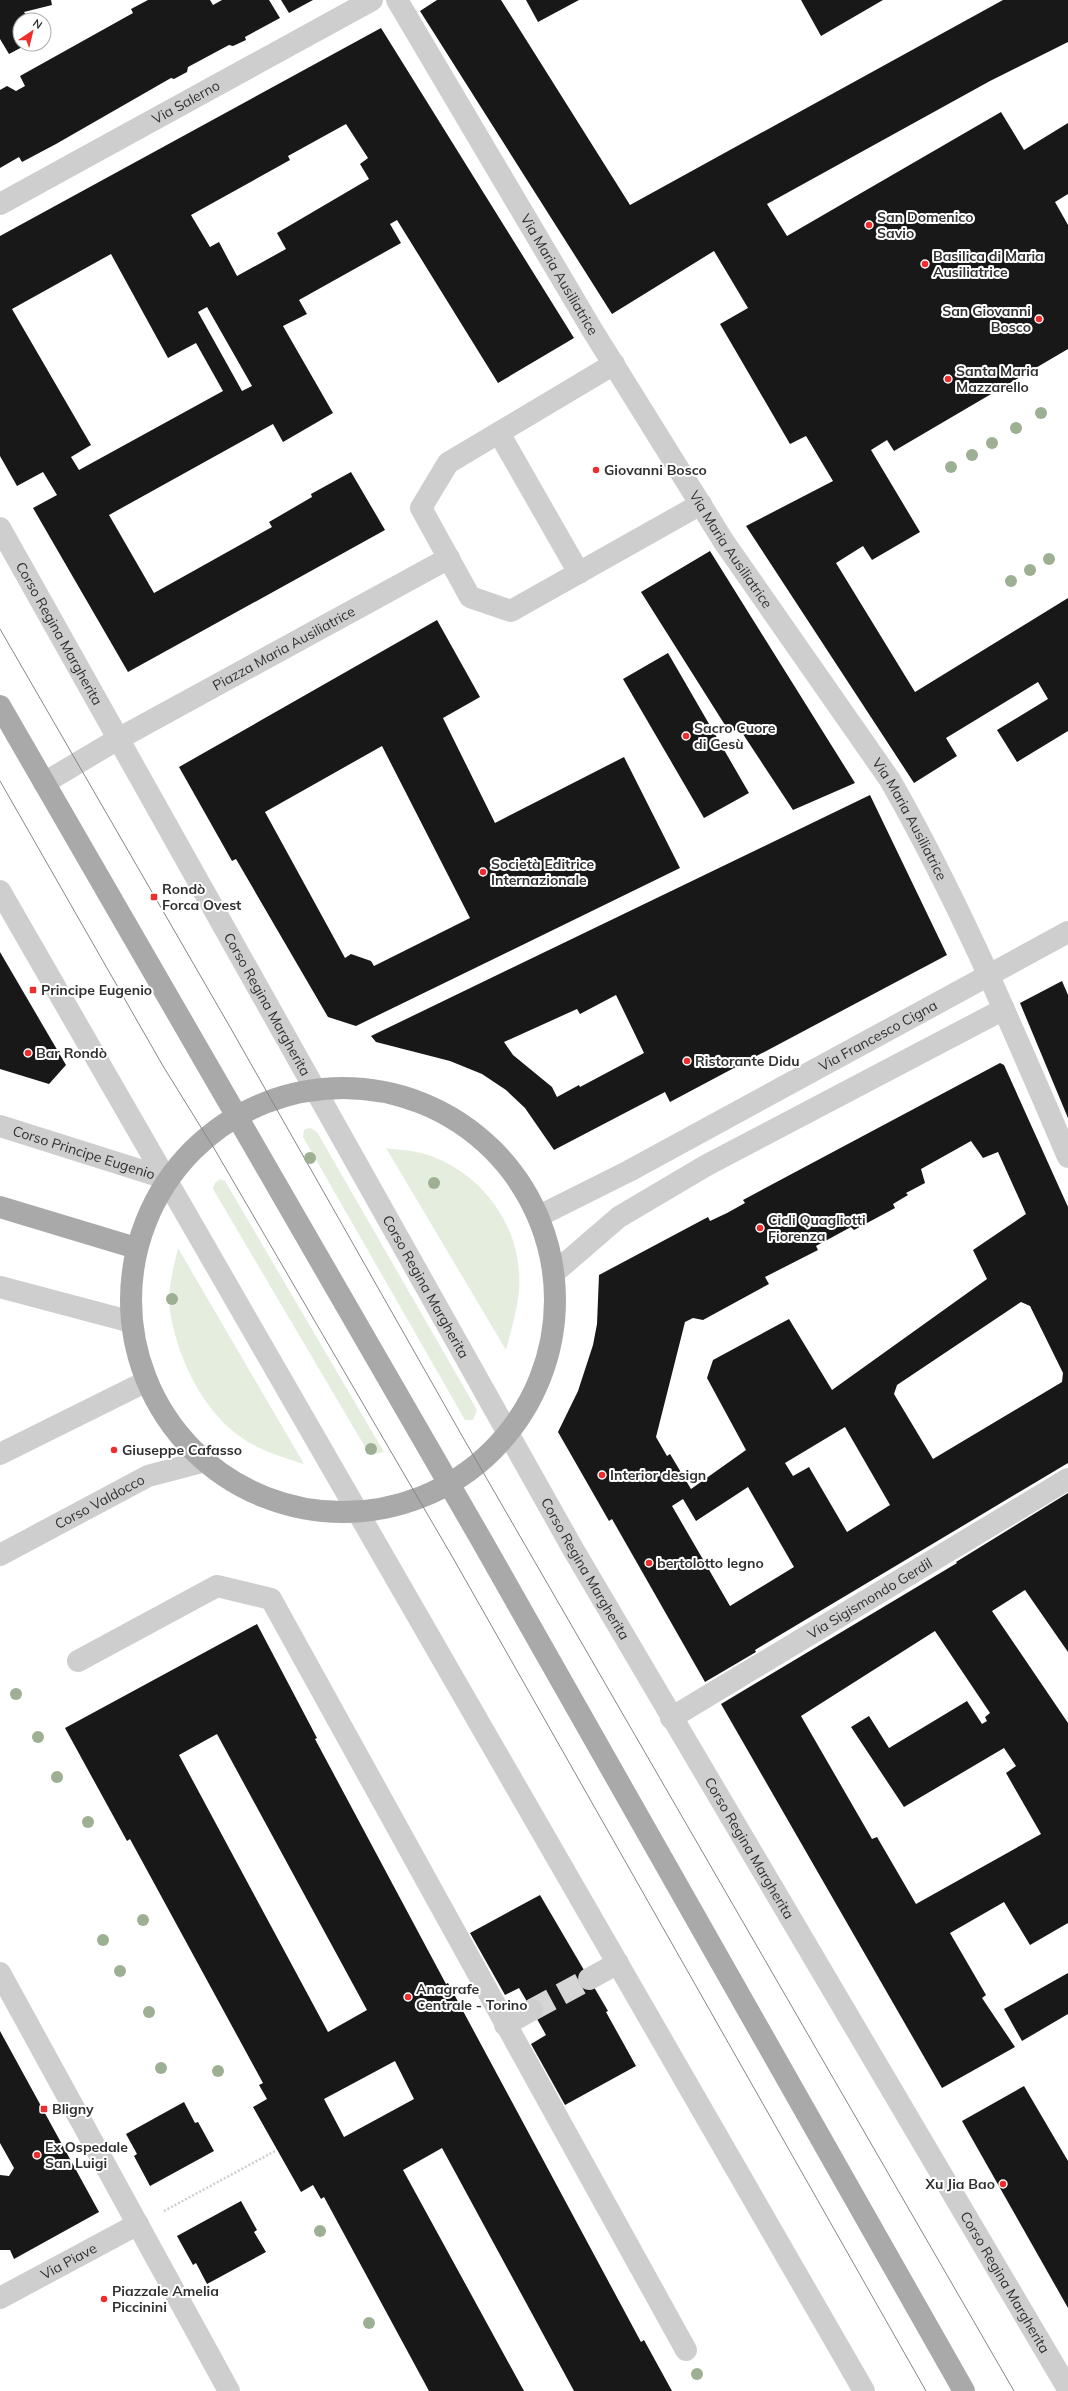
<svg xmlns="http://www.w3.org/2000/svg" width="1068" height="2391" viewBox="0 0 1068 2391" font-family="Mulish,sans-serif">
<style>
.green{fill:#e5eede}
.building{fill:#181818;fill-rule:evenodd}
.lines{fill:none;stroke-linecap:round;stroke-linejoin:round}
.minor-tunnel{stroke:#d6d6d6;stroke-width:22;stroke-dasharray:22 11;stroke-linecap:butt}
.path{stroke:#cecece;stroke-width:2.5;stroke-dasharray:2 2;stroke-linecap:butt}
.minor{stroke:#cecece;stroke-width:22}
.major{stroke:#a9a9a9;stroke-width:22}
.tram{stroke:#868686;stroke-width:1}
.tree{fill:#9eb093}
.poi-dot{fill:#ee2e2c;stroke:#fff;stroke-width:1.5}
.labels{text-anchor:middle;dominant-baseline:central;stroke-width:4;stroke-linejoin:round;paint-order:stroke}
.street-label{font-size:14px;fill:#313131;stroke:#fff}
.poi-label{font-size:14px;font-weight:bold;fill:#313131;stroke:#fff;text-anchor:start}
</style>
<rect width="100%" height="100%" fill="#fff"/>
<g class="green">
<polygon points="310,1128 317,1132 477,1410 473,1420 465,1420 303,1137 304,1130"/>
<path d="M386,1148c12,2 26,2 39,6 58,18 99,75 94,137 -2,20 -8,40 -13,59z"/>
<polygon points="220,1179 225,1181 384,1452 375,1454 368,1452 213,1189 215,1183"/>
<path d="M178,1248l126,216c-22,-7 -43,-13 -62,-26 -38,-26 -63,-77 -71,-121 -5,-23 2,-47 7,-69z"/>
</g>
<g class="building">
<polygon points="0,0 51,0 52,5 24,12 29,20 20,20 20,44 28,44 9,54 0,39"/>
<polygon points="148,0 210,0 213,5 222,0 269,0 280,18 245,37 246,40 233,46 229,45 188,67 187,72 174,79 171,78 56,144 22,162 19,157 0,168 0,90 7,86 16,91 25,86 20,76 133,13 131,9"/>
<polygon points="281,0 313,0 289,13"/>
<polygon points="437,0 501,0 630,205 1003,0 1068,0 1068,42 990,81 767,204 787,236 1001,112 1024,150 1068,123 1068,194 1055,202 1068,225 1068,349 894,451 887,440 871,450 920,532 872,560 863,546 836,563 915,692 1068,598 1068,731 1017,762 997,730 1048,699 1038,682 946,738 957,756 914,783 746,526 833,481 806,436 790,444 720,324 748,308 714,251 612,314 420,11"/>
<polygon points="526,0 579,0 538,22"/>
<polygon points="801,0 883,0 821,36"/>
<path d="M381,28l193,310 -76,45 -101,-163 -7,4 11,19 -102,57 8,14 -24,12 50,87 -50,29 -10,-18 -164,91 45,78 118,-66 -3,-5 43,-25 -1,-3 40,-22 34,58 -257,142 -95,-164 24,-13 -14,-23 -26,14 -17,-30v-220zM346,124l22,34 -8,6 9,15 -92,54 9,16 -49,27 -18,-34 -9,5 -19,-32 99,-55 -2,-4zM111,254l57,104 28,-15 27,48 -144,79 -8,-13 20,-12 -79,-136zM207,307l45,79 -10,5 -44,-79z"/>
<polygon points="710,551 855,783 793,810 739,728 730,733 641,592"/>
<path d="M437,620l43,77 -37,21 52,105 129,-66 56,111 -324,158 -28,-9 -92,-158 -4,2 -53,-94zM382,746l88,172 -96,48 -3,-5 -20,-7 -6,4 -80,-146z"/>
<polygon points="668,653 749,793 704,818 623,679"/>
<path d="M870,795l77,160 -277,147 -5,-10 -111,58 -29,-42 -19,-18 -24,-16 -32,-13 -74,-19 -5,-6zM616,995l28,58 -64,34 -1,-2 -22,12 -5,-10 -39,-32 -9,-13 73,-33 3,5z"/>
<polygon points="0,952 66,1065 49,1084 0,1069"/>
<polygon points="1062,981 1068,995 1068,1118 1020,1003"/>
<path d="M1000,1063l4,2 64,142v256l-313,187 1,2 -51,30 -93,-163 -3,2 -51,-89 20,-41 15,-46 4,-21 2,-49 109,-58 2,4 17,-8 18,-10 -2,-3zM971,1141l12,17 15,-6 28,62 -53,36 14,29 -155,111 -43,-71 -76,41 -6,18 39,72 -55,39 -21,-35 -3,2 -11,-19 29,-115 8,-4 10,2 66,-36 -4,-7 53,-27 -2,-4 35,-19 3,3 41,-22 -2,-4 15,-9 -2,-2 19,-10 -4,-14zM1021,1302l9,4 33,67 -1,9 -129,77 -39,-65 3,-9zM845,1427l45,78 -43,27 -38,-65 -16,9 -8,-13zM748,1487l46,80 -64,39 -58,-100 11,-7 13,22z"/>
<path d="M1068,1493v159l-43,-62 -33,21 76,112v200l-38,22 -26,-43 -54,31 36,62 -4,3 33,49 -73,41 -221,-384 236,-141 -1,-1zM935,1631l55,82 -5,4 2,4 -5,3 -15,-23 -78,47 -20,-32 -18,11 53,80 100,-59 12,18 -10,7 35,61 -125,70 -39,-67 -5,2 -71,-123z"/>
<path d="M257,1624l60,114 -2,1 131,245 2,-1 193,359 3,-2 28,51h-98l-132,-243 -39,22 121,221h-95l-105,-194 -3,2 -8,-14 -12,7 -48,-85 14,-8 -8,-14 4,-2 -133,-244 -3,2 -62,-113zM217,1734l150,276 -39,22 -149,-277zM395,2061l19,38 -70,38 -20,-38z"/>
<polygon points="540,1895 608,2011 606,2012 636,2066 565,2105 531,2044 546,2035 532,2010 519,1988 505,1995 470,1933"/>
<polygon points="1068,1973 1068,2014 1022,2041 1004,2009"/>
<polygon points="0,2031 99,2212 14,2259 10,2250 0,2250 0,2175 9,2176 14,2168 0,2143"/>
<polygon points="1024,2086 1068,2161 1068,2308 962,2121"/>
<polygon points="184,2102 195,2123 198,2122 214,2151 150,2186 134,2156 137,2154 126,2134"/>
<polygon points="241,2201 257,2230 254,2232 266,2252 207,2284 196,2263 193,2265 177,2236"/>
</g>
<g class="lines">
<polyline class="minor-tunnel" points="532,2010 589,1979"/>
<polyline class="path" points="164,2211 277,2150"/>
<g class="minor">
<path id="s1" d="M397,0l194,328 133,214 166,238c69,121 123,249 178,377"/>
<path id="s2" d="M0,204l372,-204"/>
<polyline points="614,364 448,463 421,508 470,597 511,611 701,504"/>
<polyline points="499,433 579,573"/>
<path id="s3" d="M0,528l573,1021 495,840"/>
<path id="s4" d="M44,783l74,-44 331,-181"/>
<polyline points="0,891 864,2391"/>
<path id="s5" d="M0,1126l168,53"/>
<path id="s6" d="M539,1216l90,-45 439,-239"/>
<polyline points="554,1273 619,1217 707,1165 1004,1009"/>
<polyline points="0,1287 132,1322"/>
<polyline points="0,1454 147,1381"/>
<path id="s7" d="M0,1555l148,-79 57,-15"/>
<polyline points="78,1661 217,1586 271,1599 686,2350"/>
<path id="s8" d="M671,1718l397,-239"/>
<polyline points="0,1973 229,2391"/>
<polyline points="589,1979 618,1963"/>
<polyline points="505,2025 532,2010"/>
<path id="s9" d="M0,2298l138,-74"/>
</g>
<g class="major">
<polyline points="0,706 482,1541 964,2391"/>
<circle cx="343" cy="1300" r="212"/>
<polyline points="0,1207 136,1248"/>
</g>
<g class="tram">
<polyline points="0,629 230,1027 465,1441 1014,2391"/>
<polyline points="0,781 163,1066 215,1150 453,1558 926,2391"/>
</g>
</g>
<g class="tree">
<circle cx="1041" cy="413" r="6"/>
<circle cx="1016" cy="428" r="6"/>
<circle cx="992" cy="443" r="6"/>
<circle cx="972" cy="455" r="6"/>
<circle cx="951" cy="467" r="6"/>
<circle cx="1049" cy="559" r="6"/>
<circle cx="1030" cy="570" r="6"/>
<circle cx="1011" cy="581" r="6"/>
<circle cx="310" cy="1158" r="6"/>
<circle cx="434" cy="1183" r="6"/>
<circle cx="172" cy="1299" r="6"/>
<circle cx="371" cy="1449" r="6"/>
<circle cx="16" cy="1694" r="6"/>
<circle cx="38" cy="1737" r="6"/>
<circle cx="57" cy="1777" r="6"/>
<circle cx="88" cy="1822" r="6"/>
<circle cx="143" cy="1920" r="6"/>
<circle cx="103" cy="1940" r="6"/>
<circle cx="120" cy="1971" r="6"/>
<circle cx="149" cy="2012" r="6"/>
<circle cx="161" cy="2068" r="6"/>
<circle cx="218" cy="2071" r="6"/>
<circle cx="320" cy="2231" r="6"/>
<circle cx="369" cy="2323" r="6"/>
<circle cx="697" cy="2374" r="6"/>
</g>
<g class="poi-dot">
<circle cx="869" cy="225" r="4"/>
<circle cx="925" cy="264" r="4"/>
<circle cx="1039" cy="319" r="4"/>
<circle cx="948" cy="379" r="4"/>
<circle cx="596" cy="470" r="4"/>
<circle cx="686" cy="736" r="4"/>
<circle cx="483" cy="872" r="4"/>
<rect x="150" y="893" width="8" height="8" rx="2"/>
<rect x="29" y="986" width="8" height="8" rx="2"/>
<circle cx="28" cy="1053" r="4"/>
<circle cx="687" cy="1061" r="4"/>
<circle cx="760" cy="1228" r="4"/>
<circle cx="114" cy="1450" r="4"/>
<circle cx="602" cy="1475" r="4"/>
<circle cx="649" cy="1563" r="4"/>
<circle cx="408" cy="1997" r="4"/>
<rect x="40" y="2105" width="8" height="8" rx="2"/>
<circle cx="37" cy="2155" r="4"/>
<circle cx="1003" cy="2184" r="4"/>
<circle cx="104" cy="2299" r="4"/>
</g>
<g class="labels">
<g class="street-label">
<text stroke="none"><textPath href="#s2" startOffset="212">Via Salerno</textPath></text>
<text stroke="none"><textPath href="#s1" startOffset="319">Via Maria Ausiliatrice</textPath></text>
<text stroke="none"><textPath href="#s1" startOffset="643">Via Maria Ausiliatrice</textPath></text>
<text stroke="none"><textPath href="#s3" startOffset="121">Corso Regina Margherita</textPath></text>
<text stroke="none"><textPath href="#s4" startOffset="275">Piazza Maria Ausiliatrice</textPath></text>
<text stroke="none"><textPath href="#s1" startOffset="967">Via Maria Ausiliatrice</textPath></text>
<text stroke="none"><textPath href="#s3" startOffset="546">Corso Regina Margherita</textPath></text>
<text stroke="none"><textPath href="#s6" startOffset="384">Via Francesco Cigna</textPath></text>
<text stroke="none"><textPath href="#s5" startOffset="88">Corso Principe Eugenio</textPath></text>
<text stroke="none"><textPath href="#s3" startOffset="870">Corso Regina Margherita</textPath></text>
<text stroke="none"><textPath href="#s7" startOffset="113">Corso Valdocco</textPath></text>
<text stroke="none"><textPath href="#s3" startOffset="1194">Corso Regina Margherita</textPath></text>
<text stroke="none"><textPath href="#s8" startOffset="232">Via Sigismondo Gerdil</textPath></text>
<text stroke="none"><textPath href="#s3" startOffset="1518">Corso Regina Margherita</textPath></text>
<text stroke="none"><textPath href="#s9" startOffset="78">Via Piave</textPath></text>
<text stroke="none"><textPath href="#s3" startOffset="2022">Corso Regina Margherita</textPath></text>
</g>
<g class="poi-label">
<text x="877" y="217">San Domenico<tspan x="877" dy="16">Savio</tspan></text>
<text x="933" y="256">Basilica di Maria<tspan x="933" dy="16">Ausiliatrice</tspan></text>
<text x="1031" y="311" text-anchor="end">San Giovanni<tspan x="1031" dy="16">Bosco</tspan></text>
<text x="956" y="371">Santa Maria<tspan x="956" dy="16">Mazzarello</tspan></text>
<text x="604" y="470">Giovanni Bosco</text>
<text x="694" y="728">Sacro Cuore<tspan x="694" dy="16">di Gesù</tspan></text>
<text x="491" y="864">Società Editrice<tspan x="491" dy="16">Internazionale</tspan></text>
<text x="162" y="889">Rondò<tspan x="162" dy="16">Forca Ovest</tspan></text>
<text x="41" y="990">Principe Eugenio</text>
<text x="36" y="1053">Bar Rondò</text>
<text x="695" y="1061">Ristorante Didu</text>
<text x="768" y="1220">Cicli Quagliotti<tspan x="768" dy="16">Fiorenza</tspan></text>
<text x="122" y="1450">Giuseppe Cafasso</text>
<text x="610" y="1475">Interior design</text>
<text x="657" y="1563">bertolotto legno</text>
<text x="416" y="1989">Anagrafe<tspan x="416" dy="16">Centrale - Torino</tspan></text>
<text x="52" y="2109">Bligny</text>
<text x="45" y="2147">Ex Ospedale<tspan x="45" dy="16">San Luigi</tspan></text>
<text x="995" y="2184" text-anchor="end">Xu Jia Bao</text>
<text x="112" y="2291">Piazzale Amelia<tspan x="112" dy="16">Piccinini</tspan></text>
</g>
</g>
<g transform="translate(32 32) rotate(35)"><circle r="19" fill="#ffffff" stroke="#adadad"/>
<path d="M0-3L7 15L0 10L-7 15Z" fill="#ee2e2c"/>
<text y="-6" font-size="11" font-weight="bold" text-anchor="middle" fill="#313131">N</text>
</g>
</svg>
